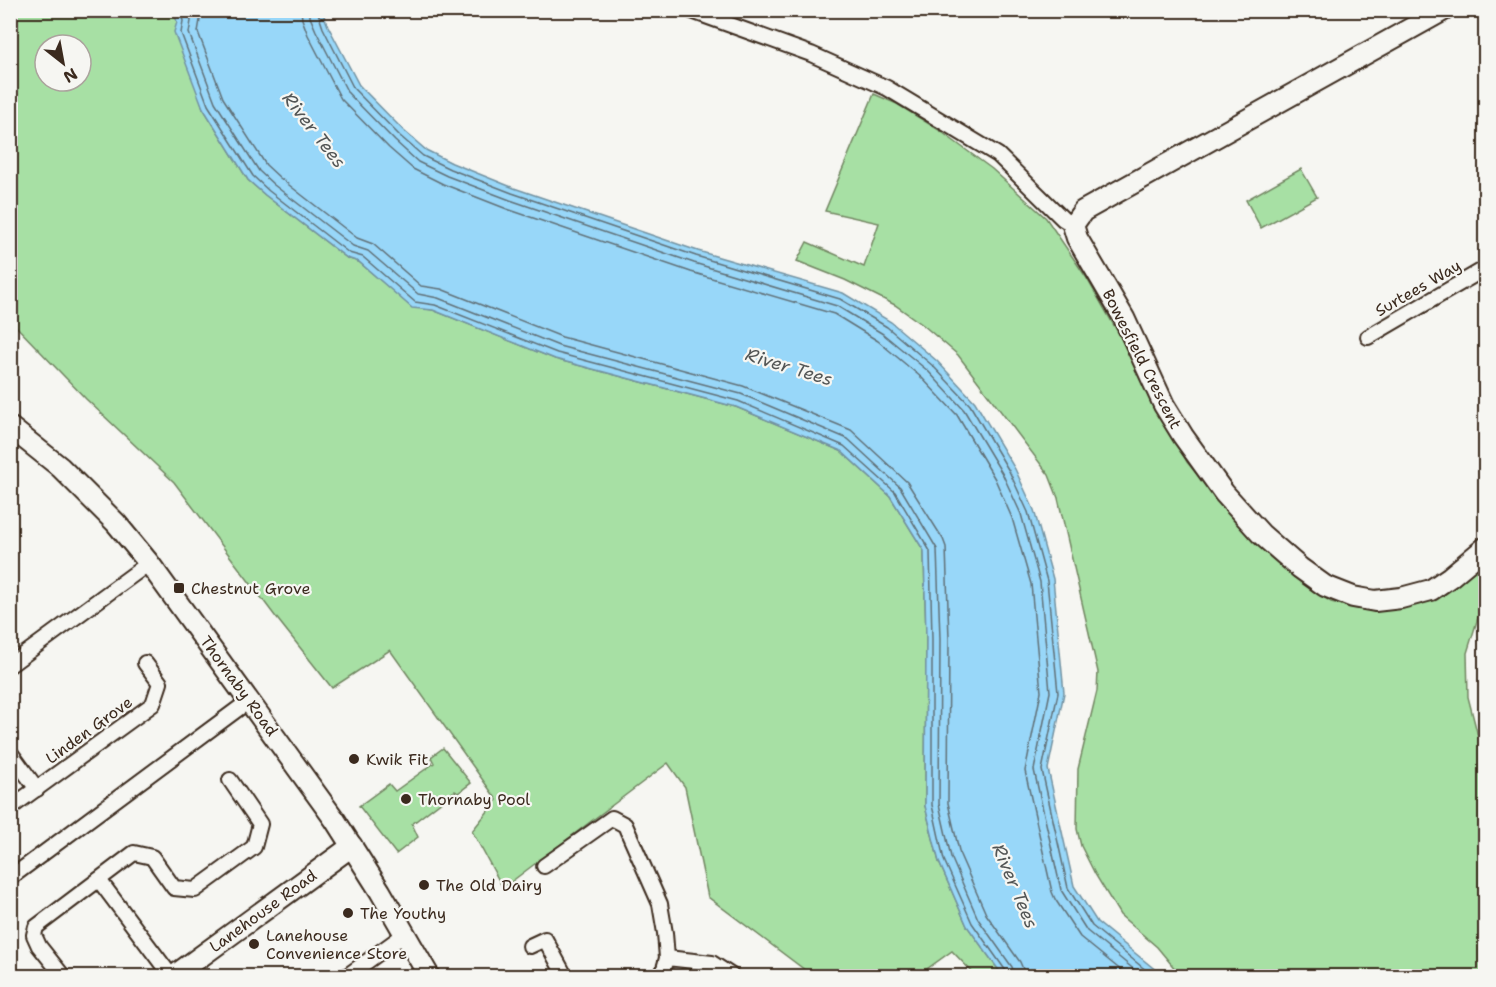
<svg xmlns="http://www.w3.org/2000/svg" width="1496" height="987" viewBox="0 0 1496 987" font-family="'Shantell Sans',sans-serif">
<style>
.green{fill:#a7e0a4;stroke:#718561;stroke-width:1.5;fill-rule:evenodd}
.water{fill:#98d7f9;stroke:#7392a1;stroke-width:1.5}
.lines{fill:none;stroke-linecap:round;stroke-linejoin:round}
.shore{stroke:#606f76;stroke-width:1.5}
.street-casing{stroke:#3b2a1e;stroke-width:18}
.secondary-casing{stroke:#3b2a1e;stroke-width:24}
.street{stroke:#f6f6f2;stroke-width:14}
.secondary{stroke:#f6f6f2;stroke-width:20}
.poi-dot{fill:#3b2a1e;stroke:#f6f6f2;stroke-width:2}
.labels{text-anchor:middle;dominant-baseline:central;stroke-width:4.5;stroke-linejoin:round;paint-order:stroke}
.street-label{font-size:16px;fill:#3b2a1e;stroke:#f6f6f2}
.poi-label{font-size:16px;fill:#3b2a1e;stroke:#f6f6f2;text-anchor:start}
.water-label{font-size:18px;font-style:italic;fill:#525555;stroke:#f6f6f2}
</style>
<rect width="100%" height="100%" fill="#f6f6f2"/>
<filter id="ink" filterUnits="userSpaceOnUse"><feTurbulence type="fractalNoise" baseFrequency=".0167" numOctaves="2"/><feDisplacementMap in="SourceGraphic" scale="12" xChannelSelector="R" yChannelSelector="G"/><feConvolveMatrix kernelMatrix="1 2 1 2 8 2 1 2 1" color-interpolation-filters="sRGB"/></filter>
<g filter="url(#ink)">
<g class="green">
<path d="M11,11h163l29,97 45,72 17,15 82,63 12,4 53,45 21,3 122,49 181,48 105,44 49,45 34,55 2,88 -1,167 14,56 28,64 36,50h-27l-24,-25 -35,25h-104l-105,-79 -23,-110 -17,-24 -165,125 -31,-57 25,-31 -107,-150 -58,38 -57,-72 -101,-134 -88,-83 -75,-78zM45,45h36v36h-36z"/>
<polygon points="874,94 897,104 939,130 992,169 1046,218 1086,277 1120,336 1145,386 1187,462 1227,511 1303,583 1331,602 1356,608 1387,610 1422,603 1445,591 1485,558 1485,595 1467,653 1468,697 1478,736 1485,747 1485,976 1181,976 1157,947 1120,915 1095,874 1081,846 1077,829 1078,769 1097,691 1098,672 1058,498 1049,475 958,355 923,325 895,305 845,280 797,261 807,242 864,267 879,223 825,211"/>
<polygon points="1301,169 1317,197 1261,228 1246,200"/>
<polygon points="443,748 471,783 458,793 455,791 412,824 418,837 396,854 359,806 389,784 395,791 434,763 431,757"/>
<polygon points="685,967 718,975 718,976 669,976"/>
</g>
<polygon class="water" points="174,11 322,11 328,26 359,85 404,131 426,150 452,163 514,188 698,251 843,293 891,322 937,361 975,402 1015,469 1034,510 1053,579 1064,693 1048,769 1074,886 1097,922 1163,976 1003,976 967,926 939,862 925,806 926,639 924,551 890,496 841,451 736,407 555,359 433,310 412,308 359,262 347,258 265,195 248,180 203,108 174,32 177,22"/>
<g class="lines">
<g class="shore">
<polyline points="180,10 183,21 181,33 208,105 253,176 269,191 349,253 363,257 415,302 435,305 557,353 738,401 844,446 895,492 930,551 932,639 932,805 944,860 972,923 1006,971 1007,976"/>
<polyline points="188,10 191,21 189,33 215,102 259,171 274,185 353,246 368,251 418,294 438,298 559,346 741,394 848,439 900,487 937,549 940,639 939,804 951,857 978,919 1012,967 1015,976"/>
<polyline points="197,10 200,20 198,32 223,98 266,165 280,178 357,238 373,244 421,286 441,289 562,337 743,386 851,430 907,482 943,539 946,547 949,639 948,803 960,855 986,914 1020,962 1023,969 1024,976"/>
<polyline points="301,10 302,19 308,35 341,99 389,148 413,169 443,184 507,209 691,272 834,314 878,341 922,378 957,415 995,479 1012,518 1031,584 1041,692 1025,771 1052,892 1055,899 1080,937 1128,976"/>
<polyline points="310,10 310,17 316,31 348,93 395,141 418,162 447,176 510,200 694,263 837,306 883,334 928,371 964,410 1003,475 1021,514 1040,582 1050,692 1034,770 1061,890 1087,931 1142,976"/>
<polyline points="317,10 323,28 354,89 400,136 423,156 450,169 512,193 696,256 840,299 887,327 933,366 970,405 1009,471 1028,512 1047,581 1058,693 1042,770 1068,888 1092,926 1153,976"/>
</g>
<g class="street-casing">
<g id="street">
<polyline points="689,10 811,54 887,88 998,155 1063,219 1073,225"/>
<polyline points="1368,337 1486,268"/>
<polyline points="10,665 149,563"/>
<polyline points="10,752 37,789"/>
<polyline points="10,808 153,704 160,683 145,663"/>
<polyline points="544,866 612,818 625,825 660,904 665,933 667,958 662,976"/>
<polyline points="10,878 250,700"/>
<polyline points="99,880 171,976"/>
<polyline points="530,946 545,939 565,976"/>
<polyline points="667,958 712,963 732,976"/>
<polyline points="63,976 39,946 34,935 36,927 134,853 152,857 174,888 195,890 254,847 260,824 230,780"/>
<polyline points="347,976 405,934"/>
</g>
</g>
<g class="secondary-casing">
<g id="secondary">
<polyline points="1444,10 1083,211 1073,225 1077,238 1124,318 1164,405 1183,436 1224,493 1261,534 1300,568 1325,586 1353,597 1375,601 1401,598 1431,590 1450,577 1486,547"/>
<polyline points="10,427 60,467 116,523 149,563 335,820 380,891 429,976"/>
<polyline points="174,976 352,846"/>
</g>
</g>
<use href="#street" class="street"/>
<use href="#secondary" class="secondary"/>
</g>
</g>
<g class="poi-dot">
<rect x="173" y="582" width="12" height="12" rx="3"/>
<circle cx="354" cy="759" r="6"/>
<circle cx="406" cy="799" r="6"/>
<circle cx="424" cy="885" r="6"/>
<circle cx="348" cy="913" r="6"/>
<circle cx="254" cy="944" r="6"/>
</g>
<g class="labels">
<g class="street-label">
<text transform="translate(1418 288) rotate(-30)">Surtees Way</text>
<text transform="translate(1142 359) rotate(63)">Bowesfield Crescent</text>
<text transform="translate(239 686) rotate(54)">Thornaby Road</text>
<text transform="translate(89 730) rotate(-36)">Linden Grove</text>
<text transform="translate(263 911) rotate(-36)">Lanehouse Road</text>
</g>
<g class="poi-label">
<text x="191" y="588">Chestnut Grove</text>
<text x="366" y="759">Kwik Fit</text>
<text x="418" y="799">Thornaby Pool</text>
<text x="436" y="885">The Old Dairy</text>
<text x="360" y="913">The Youthy</text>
<text x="266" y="935">Lanehouse<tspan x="266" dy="18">Convenience Store</tspan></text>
</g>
<g class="water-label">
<text transform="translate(314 130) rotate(52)">River Tees</text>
<text transform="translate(789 367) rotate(17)">River Tees</text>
<text transform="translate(1015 886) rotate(67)">River Tees</text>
</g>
</g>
<rect width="1496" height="987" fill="none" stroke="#f6f6f2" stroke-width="36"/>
<rect x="18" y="18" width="1460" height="951" fill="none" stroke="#3b2a1e" stroke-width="2" filter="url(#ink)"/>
<g transform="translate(63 63) rotate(149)"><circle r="28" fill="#f6f6f2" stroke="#aba49d" stroke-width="1.5"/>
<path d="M0-4.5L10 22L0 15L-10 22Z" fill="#3b2a1e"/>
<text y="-9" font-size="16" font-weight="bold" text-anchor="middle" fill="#3b2a1e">N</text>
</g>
</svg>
